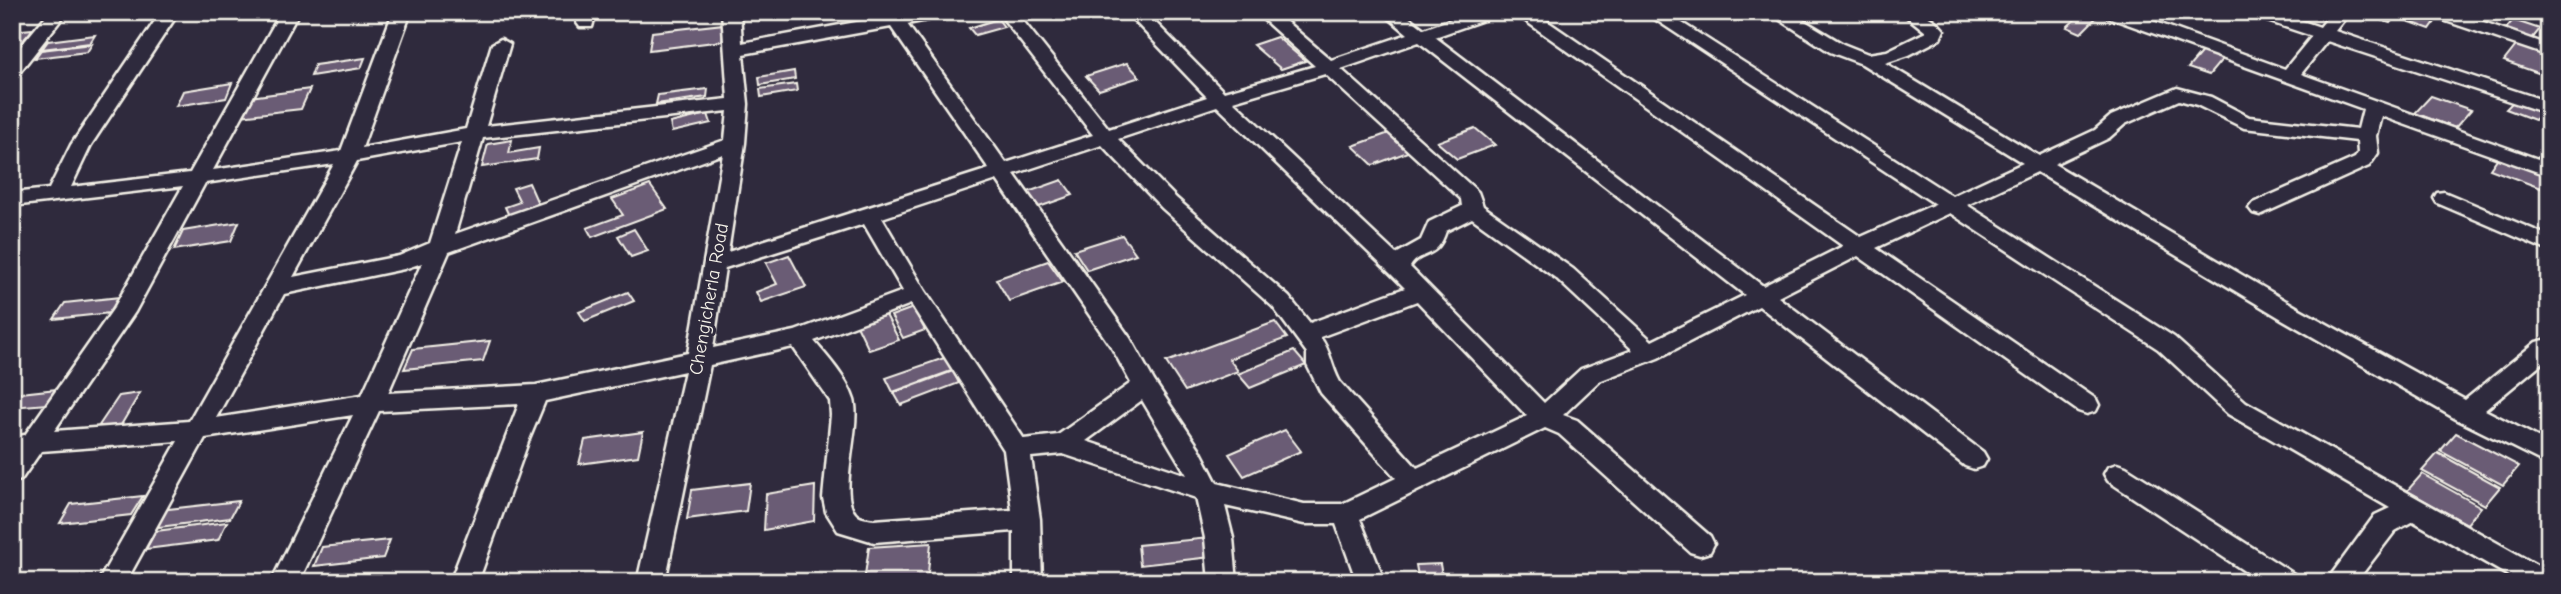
<svg xmlns="http://www.w3.org/2000/svg" width="2561" height="594" viewBox="0 0 2561 594" font-family="'Comic Neue',sans-serif">
<style>
.building{fill:#6b5b75;stroke:#f4f1e8;stroke-width:2}
.lines{fill:none;stroke-linecap:round;stroke-linejoin:round}
.street-casing{stroke:#f4f1e8;stroke-width:5}
.street{fill:#2f2a3d;fill-rule:evenodd}
.labels{text-anchor:middle;dominant-baseline:central;stroke-width:6;stroke-linejoin:round;paint-order:stroke}
.street-label{font-size:19px;fill:#f4f1e8;stroke:#2f2a3d}
</style>
<rect width="100%" height="100%" fill="#2f2a3d"/>
<filter id="ink" filterUnits="userSpaceOnUse"><feTurbulence type="fractalNoise" baseFrequency=".0143" numOctaves="2"/><feDisplacementMap in="SourceGraphic" scale="14" xChannelSelector="R" yChannelSelector="G"/><feConvolveMatrix kernelMatrix="1 2 1 2 8 2 1 2 1" color-interpolation-filters="sRGB"/></filter>
<g filter="url(#ink)">
<g class="building">
<polygon points="2083,12 2099,15 2081,33 2067,27"/>
<polygon points="2357,12 2379,12 2395,17 2390,23"/>
<polygon points="2404,12 2416,12 2437,19 2430,29 2399,18"/>
<polygon points="998,19 1004,27 975,35 969,28"/>
<polygon points="2513,20 2540,29 2531,40 2504,31"/>
<polygon points="724,24 722,41 649,50 652,32"/>
<polygon points="33,29 21,43 12,44 12,31"/>
<polygon points="95,35 90,43 42,49 48,41"/>
<polygon points="1277,37 1305,61 1281,69 1253,45"/>
<polygon points="2519,42 2549,53 2549,64 2541,74 2504,61"/>
<polygon points="92,44 87,52 35,58 41,50"/>
<polygon points="2204,49 2224,57 2209,75 2188,68"/>
<polygon points="365,58 361,68 311,76 315,65"/>
<polygon points="1127,63 1140,77 1099,90 1086,76"/>
<polygon points="794,71 795,79 760,85 759,77"/>
<polygon points="232,83 226,98 176,106 183,91"/>
<polygon points="796,84 797,91 761,97 760,89"/>
<polygon points="310,89 301,109 240,116 250,97"/>
<polygon points="708,89 707,97 656,104 658,95"/>
<polygon points="2431,96 2471,110 2455,128 2415,113"/>
<polygon points="2514,101 2542,112 2535,120 2506,109"/>
<polygon points="708,114 711,123 672,132 670,123"/>
<polygon points="1475,128 1495,145 1457,159 1437,142"/>
<polygon points="1392,132 1413,150 1373,165 1353,146"/>
<polygon points="512,140 509,153 539,148 537,159 482,167 488,144"/>
<polygon points="2499,156 2549,174 2549,180 2543,189 2490,169"/>
<polygon points="1062,180 1073,195 1039,207 1028,192"/>
<polygon points="529,183 540,208 510,218 505,207 520,202 513,188"/>
<polygon points="650,185 667,209 592,237 587,228 623,215 612,199"/>
<polygon points="239,222 231,241 174,250 183,231"/>
<polygon points="634,229 648,251 631,257 618,236"/>
<polygon points="1122,235 1136,254 1087,270 1074,250"/>
<polygon points="789,255 806,287 761,302 756,292 777,284 766,263"/>
<polygon points="1048,261 1063,282 1009,301 996,279"/>
<polygon points="628,292 634,301 585,321 579,312"/>
<polygon points="120,297 110,313 54,319 65,303"/>
<polygon points="913,308 925,330 903,338 891,316"/>
<polygon points="886,315 899,340 869,350 857,325"/>
<polygon points="1275,322 1287,338 1229,359 1238,371 1185,391 1166,362"/>
<polygon points="490,341 483,361 404,369 413,349"/>
<polygon points="1294,351 1306,365 1250,388 1238,374"/>
<polygon points="947,357 954,370 893,392 886,378"/>
<polygon points="953,371 959,383 901,405 894,393"/>
<polygon points="57,389 47,404 12,407 12,394"/>
<polygon points="140,393 121,425 98,427 119,396"/>
<polygon points="1285,430 1301,451 1244,476 1229,454"/>
<polygon points="643,432 638,456 579,464 585,440"/>
<polygon points="2456,433 2519,466 2503,485 2440,451"/>
<polygon points="2438,453 2500,487 2485,505 2422,471"/>
<polygon points="2422,474 2481,507 2467,524 2407,491"/>
<polygon points="750,483 746,511 687,519 692,490"/>
<polygon points="815,486 814,521 764,530 766,494"/>
<polygon points="143,496 131,515 60,523 71,504"/>
<polygon points="239,501 230,518 151,528 160,510"/>
<polygon points="227,522 218,540 146,549 156,531"/>
<polygon points="1209,538 1211,557 1140,565 1138,545"/>
<polygon points="390,540 383,558 314,566 322,547"/>
<polygon points="931,543 927,582 864,582 869,547"/>
<polygon points="1440,564 1443,582 1419,582 1416,565"/>
<polygon points="607,575 606,582 568,582"/>
</g>
<g class="lines">
<g class="street-casing">
<g id="street">
<polygon points="49,12 67,12 19,73 12,75 12,57"/>
<path d="M161,12h18l-88,133 -20,42 119,-14 91,-161h18l-86,158 128,-19 52,-139h18l-49,136 104,-19 26,-85 9,-5 9,5 -24,82 242,-27 -6,-87h18l2,31 169,-31h40l-3,4 -41,8 99,139 87,-28 -95,-123h18l93,117 98,-32 -81,-85h19l79,80 91,-26 -60,-54h20l56,48 77,-26 -26,-22h20l22,17 47,-17h27l-3,4 -60,21 328,249 80,-40 -330,-234h21l327,225 74,-33 -291,-192h21l287,184 71,-33 -161,-99 -32,-12 -62,-40h22l53,32 25,10 19,-3 39,-19 -25,-20c19,0 31,3 43,18l-4,9 -31,16 -24,8 154,93 56,-26 16,-14 66,-28 34,9 38,20 109,12 5,-20 -258,-93 -3,-4h26l157,57 27,-33 -60,-20 -3,-4h27l44,15 12,-15h18l-15,19 214,71v12l-222,-73 -26,33 248,89v13l-168,-60 -5,20 2,17 -9,13 -109,49 -7,-2 -4,-5 4,-5 102,-45 3,-5 -1,-12 -113,-13 -47,-23 -18,-5 -54,24 -16,14 -55,26 244,144 167,92 71,-58 13,-3v18l-64,53 64,33v22l-93,-46 -174,-100 -245,-147 -70,33 207,132 72,65 303,170v10h-30l-106,-61 -18,10 -39,51h-30l49,-67 15,-7 -162,-94 -70,-65 -208,-136 -74,35 220,151 3,6 -3,6 -9,3 -9,-3 -220,-155 -80,41 205,155 4,7 -4,7 -9,3 -9,-3 -206,-160 -101,52 -59,23 -36,34 14,5 133,116 4,8 -4,8 -10,3 -10,-3 -131,-118 -14,-6 -185,91 25,63h-28l-21,-58h-32l-79,-18 8,32 4,44h-28l-4,-44 -9,-40 -133,-44 -32,3 9,62 2,63h-28v-51l-140,11 -36,-11 -12,-19 -3,-14 8,-83 -1,-14 -37,-54 -83,18 -45,217h-28l48,-211 -140,30 -17,41 -50,140h-28l69,-178 -140,7 -80,171h-28l82,-167 -148,23 -79,144h-28l80,-141 -137,10 -20,29 -9,3v-46l13,-2 89,-127 69,-122 -171,20v-13l37,-4 22,-44zM891,27l98,142 -261,83 17,-109 3,-39 -5,-50zM1419,42l326,253 -93,46 -79,-72 -90,-63 -5,-14 -137,-123zM1325,74l136,125 1,7 -33,16 -8,18 -25,14 -163,-153zM1217,106l174,168 14,14 -95,35 -21,-26 -113,-99 -58,-59zM728,111l-3,29 -270,94 28,-96zM462,142l-32,101 -31,13 -106,21 64,-116zM1102,145l60,63 111,99 34,46v12l14,28 75,85 -54,26h-38l-87,-21 -18,-35 -45,-67 -24,-43 -116,-164zM723,154l-35,199 -152,32 -148,8 61,-141zM334,164l-145,257 -135,10 81,-119 70,-129zM997,180l115,168 19,35 -73,52 -34,4 -99,-148 -43,-73zM1472,218l85,61 76,71 -52,19 -37,34 -134,-136c11,-18 26,-5 36,-36zM864,224l39,67 -108,40 -82,17 12,-80zM422,263l-60,132 -146,23 68,-124 120,-25zM1417,301l110,115 -110,52 -77,-86c-9,-16 -9,-31 -20,-45zM911,304l93,146 8,60 -138,10c-5,-1 -12,-1 -16,-4 -23,-17 4,-89 -4,-116 -7,-22 -26,-42 -40,-59zM1142,400l45,75 -101,-34z"/>
<polygon points="578,12 596,12 592,27 580,27 577,23"/>
<polygon points="2428,12 2455,12 2549,45 2549,56 2431,16"/>
<polygon points="2444,192 2549,236 2549,251 2437,203 2434,198 2437,193"/>
<polygon points="2117,464 2126,467 2294,574 2298,582 2261,582 2108,481 2104,474 2108,467"/>
</g>
</g>
<use href="#street" class="street"/>
</g>
</g>
<g class="labels">
<g class="street-label">
<text transform="translate(709 299) rotate(-80)">Chengicherla Road</text>
</g>
</g>
<rect width="2561" height="594" fill="none" stroke="#2f2a3d" stroke-width="42"/>
<rect x="21" y="21" width="2519" height="552" fill="none" stroke="#f4f1e8" stroke-width="2.5" filter="url(#ink)"/>
</svg>
